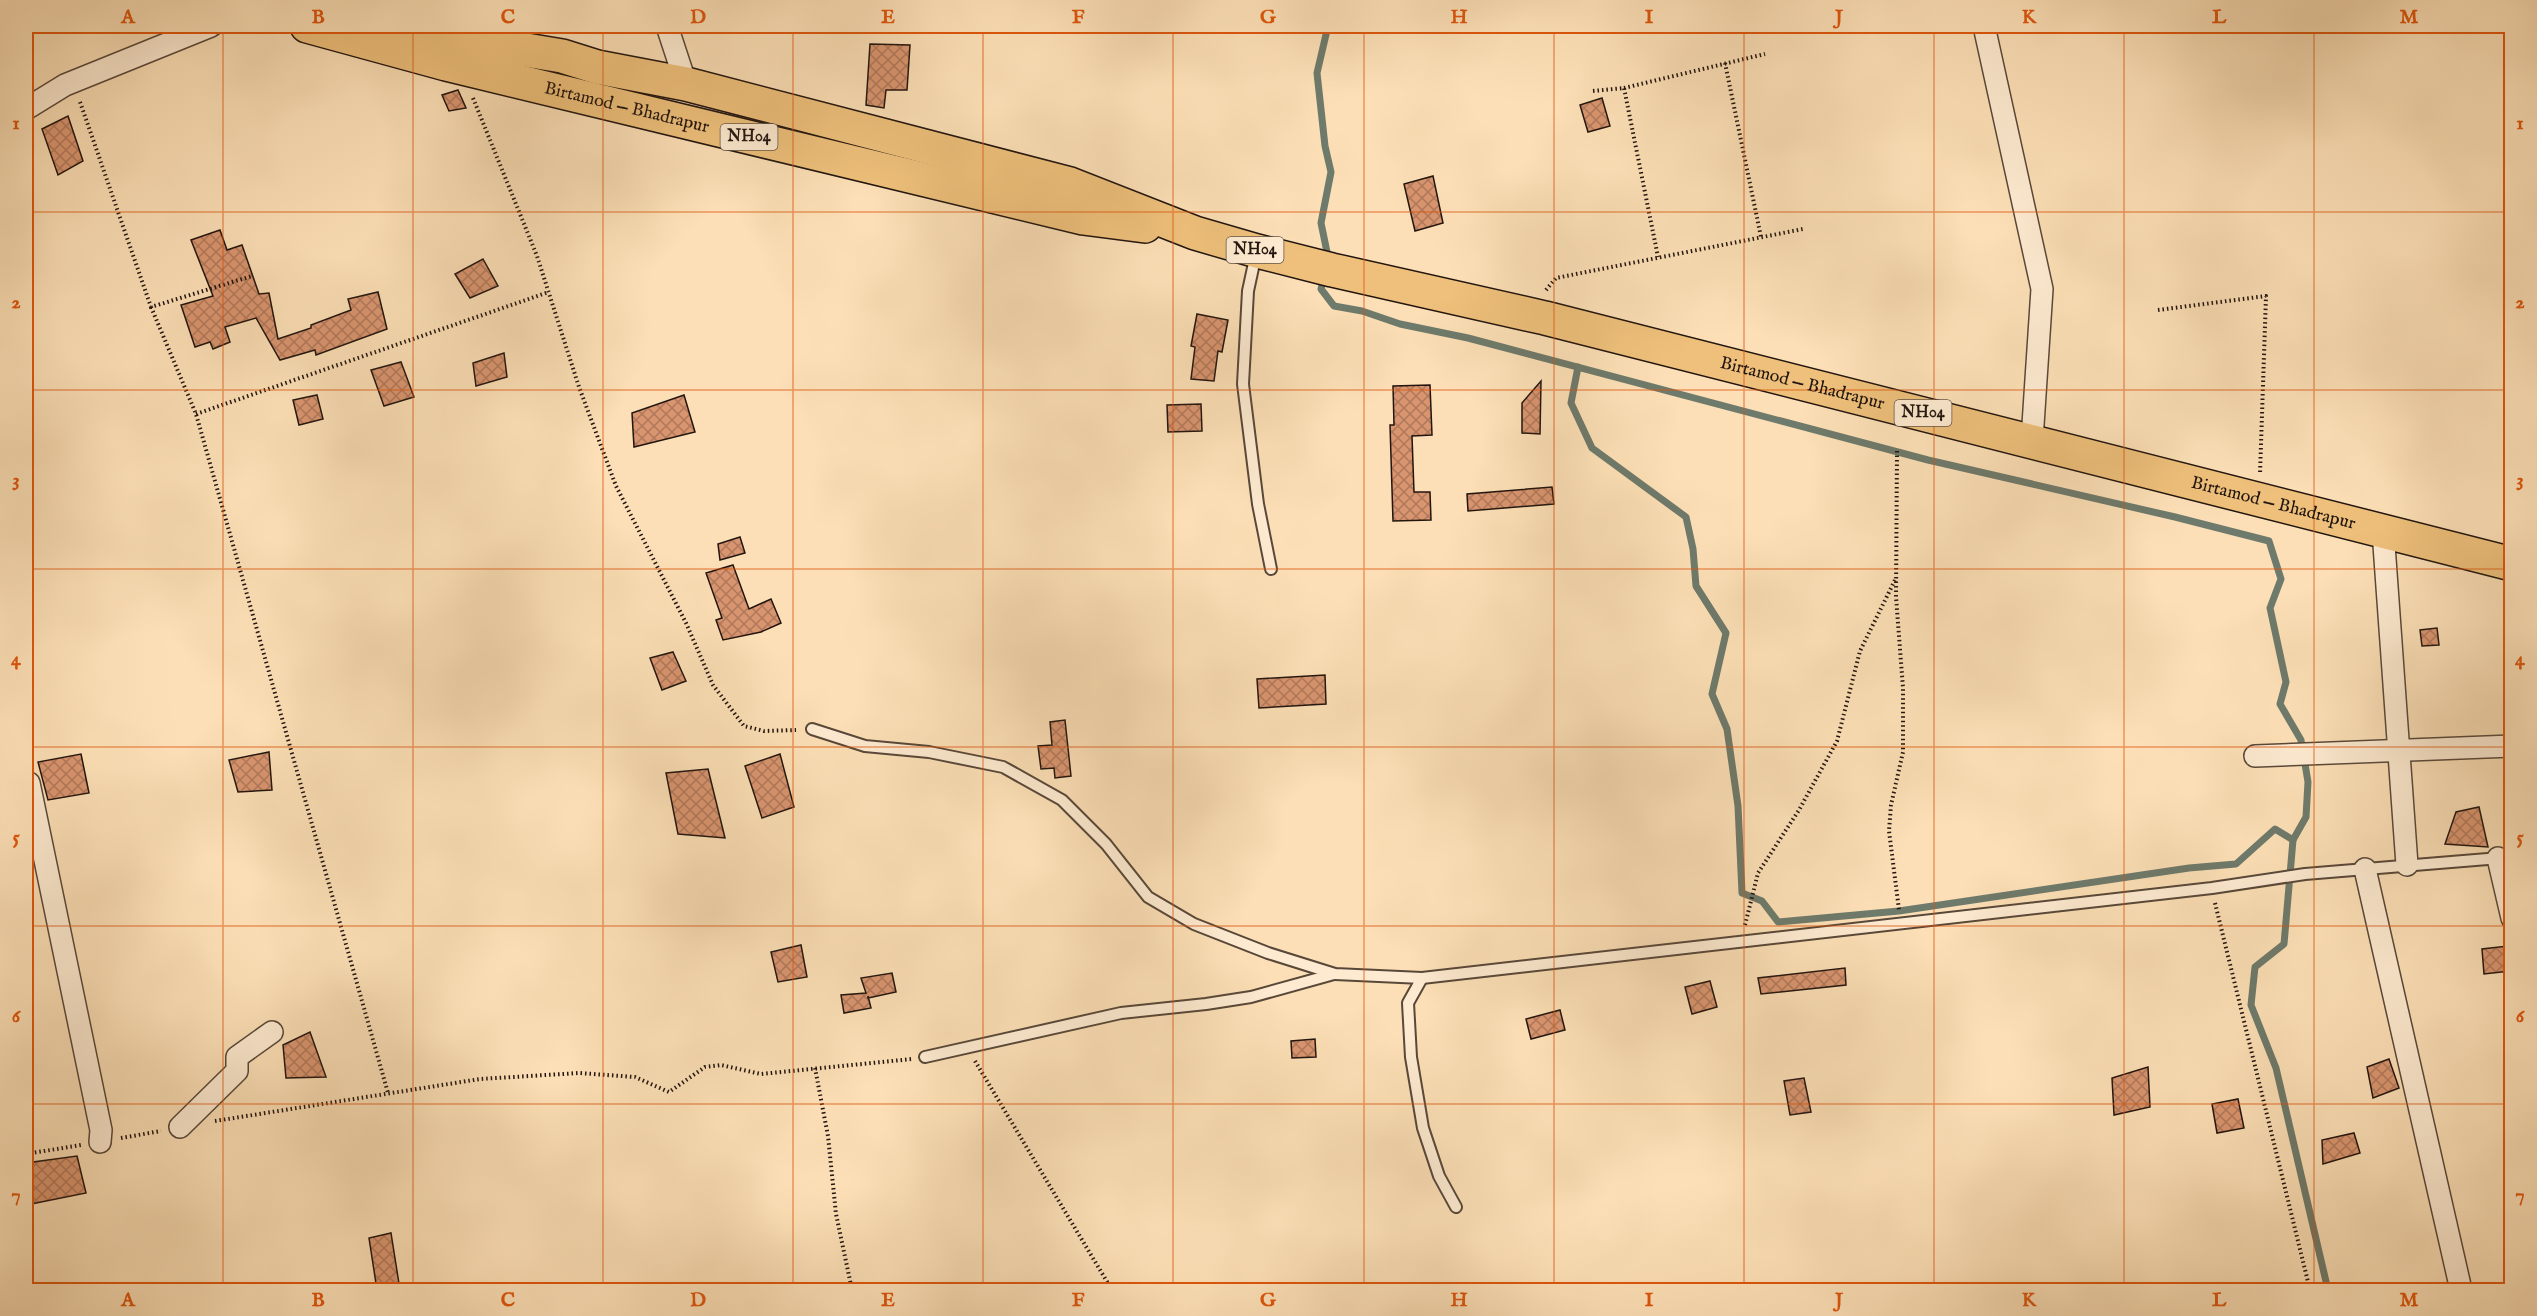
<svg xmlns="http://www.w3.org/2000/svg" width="2537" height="1316" viewBox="0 0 2537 1316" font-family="'IM FELL English',serif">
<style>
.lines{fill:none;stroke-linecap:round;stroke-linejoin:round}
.stream{stroke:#6e7a6b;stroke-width:7}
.building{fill:url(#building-cross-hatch);stroke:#22150f;stroke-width:1.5}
.service-casing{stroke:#584839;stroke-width:14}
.minor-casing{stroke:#584839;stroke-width:24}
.primary-casing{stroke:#22150f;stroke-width:36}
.path{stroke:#22150f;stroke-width:4;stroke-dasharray:1.5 3;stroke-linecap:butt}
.service{stroke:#fdead0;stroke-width:10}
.minor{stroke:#fdead0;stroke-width:21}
.primary{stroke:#eec07b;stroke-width:33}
.grid{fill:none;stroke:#de560c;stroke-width:1.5;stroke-opacity:0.55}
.labels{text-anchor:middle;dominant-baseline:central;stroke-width:4.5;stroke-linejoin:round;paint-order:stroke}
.shield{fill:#fdead0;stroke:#645549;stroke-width:1.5}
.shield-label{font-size:16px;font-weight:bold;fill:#22150f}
.street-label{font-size:18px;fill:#22150f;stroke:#fdead0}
.neatline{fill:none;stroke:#de560c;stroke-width:2}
.grid-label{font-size:20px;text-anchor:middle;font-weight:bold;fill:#de560c}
</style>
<defs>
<pattern id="building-cross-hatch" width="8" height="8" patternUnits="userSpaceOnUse" patternTransform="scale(1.5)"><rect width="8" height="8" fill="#d9956f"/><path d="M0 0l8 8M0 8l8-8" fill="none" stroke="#b0785a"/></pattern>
</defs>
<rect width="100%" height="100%" fill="#fcdfb6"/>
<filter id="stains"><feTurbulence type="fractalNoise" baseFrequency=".00333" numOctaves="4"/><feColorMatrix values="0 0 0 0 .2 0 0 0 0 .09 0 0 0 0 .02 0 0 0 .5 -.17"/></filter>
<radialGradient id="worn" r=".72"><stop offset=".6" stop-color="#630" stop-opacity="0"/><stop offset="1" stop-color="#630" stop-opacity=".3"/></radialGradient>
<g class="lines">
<g class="stream">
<polyline points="1326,259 1327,252 1321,223 1331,172 1325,146 1317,73 1328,26"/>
<polyline points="1324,276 1321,289 1334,306 1362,311 1400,324 1468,338 1928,460 2175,517 2269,541 2281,579 2270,608 2286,682 2280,704 2301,740 2308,782 2306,817 2293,840 2284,944 2255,967 2251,1005 2276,1068 2328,1290"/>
<polyline points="1578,367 1571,403 1592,448 1686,517 1693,549 1696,586 1726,633 1712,694 1727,729 1738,806 1742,893 1762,901 1778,922 1899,911 2189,868 2236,864 2275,829 2293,840"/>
</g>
</g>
<g class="building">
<polygon points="870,44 910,45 907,90 886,90 884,108 866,105"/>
<polygon points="458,90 466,108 449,111 442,95"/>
<polygon points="1602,98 1610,126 1588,132 1580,105"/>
<polygon points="68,116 83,161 58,175 42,129"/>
<polygon points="1433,176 1443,223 1415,231 1404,184"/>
<polygon points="220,230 227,250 242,245 259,294 269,293 278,339 311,328 311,325 351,310 348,299 378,292 387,329 316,355 315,350 280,360 256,318 225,327 230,342 213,349 210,342 195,347 181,305 213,296 191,240"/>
<polygon points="483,259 498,286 470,298 455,274"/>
<polygon points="1197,314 1228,320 1222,352 1218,351 1214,381 1191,379 1195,347 1191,346"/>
<polygon points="504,353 507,377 476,386 473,363"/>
<polygon points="401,362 414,397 384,406 371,370"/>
<polygon points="1541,381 1540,434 1522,433 1522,403"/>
<polygon points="1430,385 1432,435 1412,436 1414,492 1430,492 1431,520 1393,521 1390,425 1394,425 1393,386"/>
<polygon points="317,395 323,419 299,425 293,400"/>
<polygon points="684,395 695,432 634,447 632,413"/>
<polygon points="1201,404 1202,431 1168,432 1167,405"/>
<polygon points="1552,487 1554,504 1468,511 1467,494"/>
<polygon points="740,537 745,553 720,560 718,544"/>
<polygon points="733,565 749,609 771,599 781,623 761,632 723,640 716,620 722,618 706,573"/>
<polygon points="2437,628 2439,645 2422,646 2420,630"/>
<polygon points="673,652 686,681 662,690 650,658"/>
<polygon points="1325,675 1326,704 1259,708 1257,679"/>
<polygon points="1065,720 1071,776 1055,778 1054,768 1041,769 1038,746 1052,745 1050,722"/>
<polygon points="269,752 272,790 238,792 229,760"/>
<polygon points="81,754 89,793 48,800 38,762"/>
<polygon points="780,754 794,807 762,818 745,766"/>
<polygon points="708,769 725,838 678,834 666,773"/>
<polygon points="2479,807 2488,847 2445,844 2456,812"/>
<polygon points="801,945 807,977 778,982 771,952"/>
<polygon points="2508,946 2510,971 2484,974 2482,949"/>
<polygon points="1845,968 1846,985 1761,994 1758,978"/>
<polygon points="892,973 896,992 868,998 868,996 871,1008 844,1013 841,995 866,993 861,978"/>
<polygon points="1710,981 1717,1007 1692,1014 1685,987"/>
<polygon points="1560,1010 1565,1030 1531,1039 1526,1019"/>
<polygon points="310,1032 326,1077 286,1078 283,1045"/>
<polygon points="1315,1039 1316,1057 1292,1058 1291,1041"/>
<polygon points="2389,1059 2399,1088 2373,1098 2367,1067"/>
<polygon points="2148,1067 2150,1107 2114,1115 2112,1078"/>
<polygon points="1804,1078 1811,1112 1790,1115 1784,1081"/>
<polygon points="2238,1099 2244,1128 2217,1133 2212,1104"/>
<polygon points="2354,1133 2360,1153 2323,1164 2322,1140"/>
<polygon points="77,1156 86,1193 26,1205 26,1163"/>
<polygon points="391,1233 400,1290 377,1290 369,1238"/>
</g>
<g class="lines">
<g class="service-casing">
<g id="service">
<polyline points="1256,254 1248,291 1243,384 1258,504 1271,569"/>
<polyline points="812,729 865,746 929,752 1003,767 1062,800 1106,844 1148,897 1194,924 1268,953 1335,974 1422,978 2212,888 2305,874 2512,857"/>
<polyline points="1422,978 1408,1003 1411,1057 1423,1128 1439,1176 1456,1207"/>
<polyline points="925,1057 1121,1013 1206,1004 1251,997 1334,974"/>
</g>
</g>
<g class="minor-casing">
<g id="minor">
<polyline points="667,26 686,84"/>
<polyline points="1984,26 2042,289 2032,440"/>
<polyline points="26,109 65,85 211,26"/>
<polyline points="2383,531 2407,865"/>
<polyline points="2255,756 2512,746"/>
<polyline points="29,783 101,1130 100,1142"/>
<polyline points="2498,858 2512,918"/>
<polyline points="2365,869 2461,1290"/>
<polyline points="180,1127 237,1071 237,1057 272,1032"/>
</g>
</g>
<g class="primary-casing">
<g id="primary">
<path id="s1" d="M307,26l139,38 637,154 62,8"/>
<path id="s2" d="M401,26l29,8 132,22 35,11 89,17 384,100 125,49 62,18 75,19 213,48 967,246"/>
</g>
</g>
<g class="path">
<polyline points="1725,63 1761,237"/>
<polyline points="1624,88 1765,54"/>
<polyline points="1593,91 1624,88 1658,257"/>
<polyline points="473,98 537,256 579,387 616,486 686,623 713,685 744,726 764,731 796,730"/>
<polyline points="80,102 151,307 252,276"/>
<polyline points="1546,290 1556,278 1803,229"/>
<polyline points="151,307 196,414 388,1093"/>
<polyline points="2158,310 2266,296 2260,474"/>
<polyline points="196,414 549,292"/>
<polyline points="1897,451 1896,597 1903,688 1903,752 1891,805 1889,831 1899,910"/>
<polyline points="2215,903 2310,1290"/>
<polyline points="1745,925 1758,873 1799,810 1837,741 1860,651 1895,580"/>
<polyline points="975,1061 1112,1290"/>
<polyline points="815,1068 828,1136 836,1214 852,1290"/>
<polyline points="215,1121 480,1079 579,1073 635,1077 669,1092 705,1067 721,1065 761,1074 912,1059"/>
<polyline points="121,1138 161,1131"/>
<polyline points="26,1154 81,1145"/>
</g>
<use href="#service" class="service"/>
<use href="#minor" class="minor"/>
<use href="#primary" class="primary"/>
</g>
<path class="grid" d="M223,26v1264M413,26v1264M603,26v1264M793,26v1264M983,26v1264M1173,26v1264M1364,26v1264M1554,26v1264M1744,26v1264M1934,26v1264M2124,26v1264M2314,26v1264M26,212h2486M26,390h2486M26,569h2486M26,747h2486M26,926h2486M26,1104h2486"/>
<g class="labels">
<g class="shield">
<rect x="720.5" y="124" width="57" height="26" rx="4.5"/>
<rect x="1226.5" y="237" width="57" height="26" rx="4.5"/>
<rect x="1894.5" y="400" width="57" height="26" rx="4.5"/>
</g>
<g class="shield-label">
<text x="749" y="137">NH04</text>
<text x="1255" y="250">NH04</text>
<text x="1923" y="413">NH04</text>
</g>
<g class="street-label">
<text stroke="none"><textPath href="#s1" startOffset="330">Birtamod — Bhadrapur</textPath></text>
<text stroke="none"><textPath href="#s2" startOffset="1448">Birtamod — Bhadrapur</textPath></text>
<text stroke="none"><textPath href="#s2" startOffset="1934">Birtamod — Bhadrapur</textPath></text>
</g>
</g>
<rect width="2537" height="1316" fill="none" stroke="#fcdfb6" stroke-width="66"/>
<rect x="33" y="33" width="2471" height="1250" class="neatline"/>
<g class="grid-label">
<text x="128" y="23">A</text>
<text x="318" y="23">B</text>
<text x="508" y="23">C</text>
<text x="698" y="23">D</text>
<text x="888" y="23">E</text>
<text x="1078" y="23">F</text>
<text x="1268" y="23">G</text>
<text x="1459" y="23">H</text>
<text x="1649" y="23">I</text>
<text x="1839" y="23">J</text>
<text x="2029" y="23">K</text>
<text x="2219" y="23">L</text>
<text x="2409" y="23">M</text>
<text x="16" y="129">1</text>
<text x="2520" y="129">1</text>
<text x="16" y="308">2</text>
<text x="2520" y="308">2</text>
<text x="16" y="486">3</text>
<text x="2520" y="486">3</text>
<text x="16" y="665">4</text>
<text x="2520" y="665">4</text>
<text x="16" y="843">5</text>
<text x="2520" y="843">5</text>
<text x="16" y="1022">6</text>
<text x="2520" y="1022">6</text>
<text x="16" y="1201">7</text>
<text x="2520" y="1201">7</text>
<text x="128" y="1306">A</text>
<text x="318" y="1306">B</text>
<text x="508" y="1306">C</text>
<text x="698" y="1306">D</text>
<text x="888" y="1306">E</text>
<text x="1078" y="1306">F</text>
<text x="1268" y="1306">G</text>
<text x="1459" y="1306">H</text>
<text x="1649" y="1306">I</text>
<text x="1839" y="1306">J</text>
<text x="2029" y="1306">K</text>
<text x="2219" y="1306">L</text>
<text x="2409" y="1306">M</text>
</g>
<rect width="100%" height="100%" filter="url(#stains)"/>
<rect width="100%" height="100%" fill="url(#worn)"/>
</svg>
